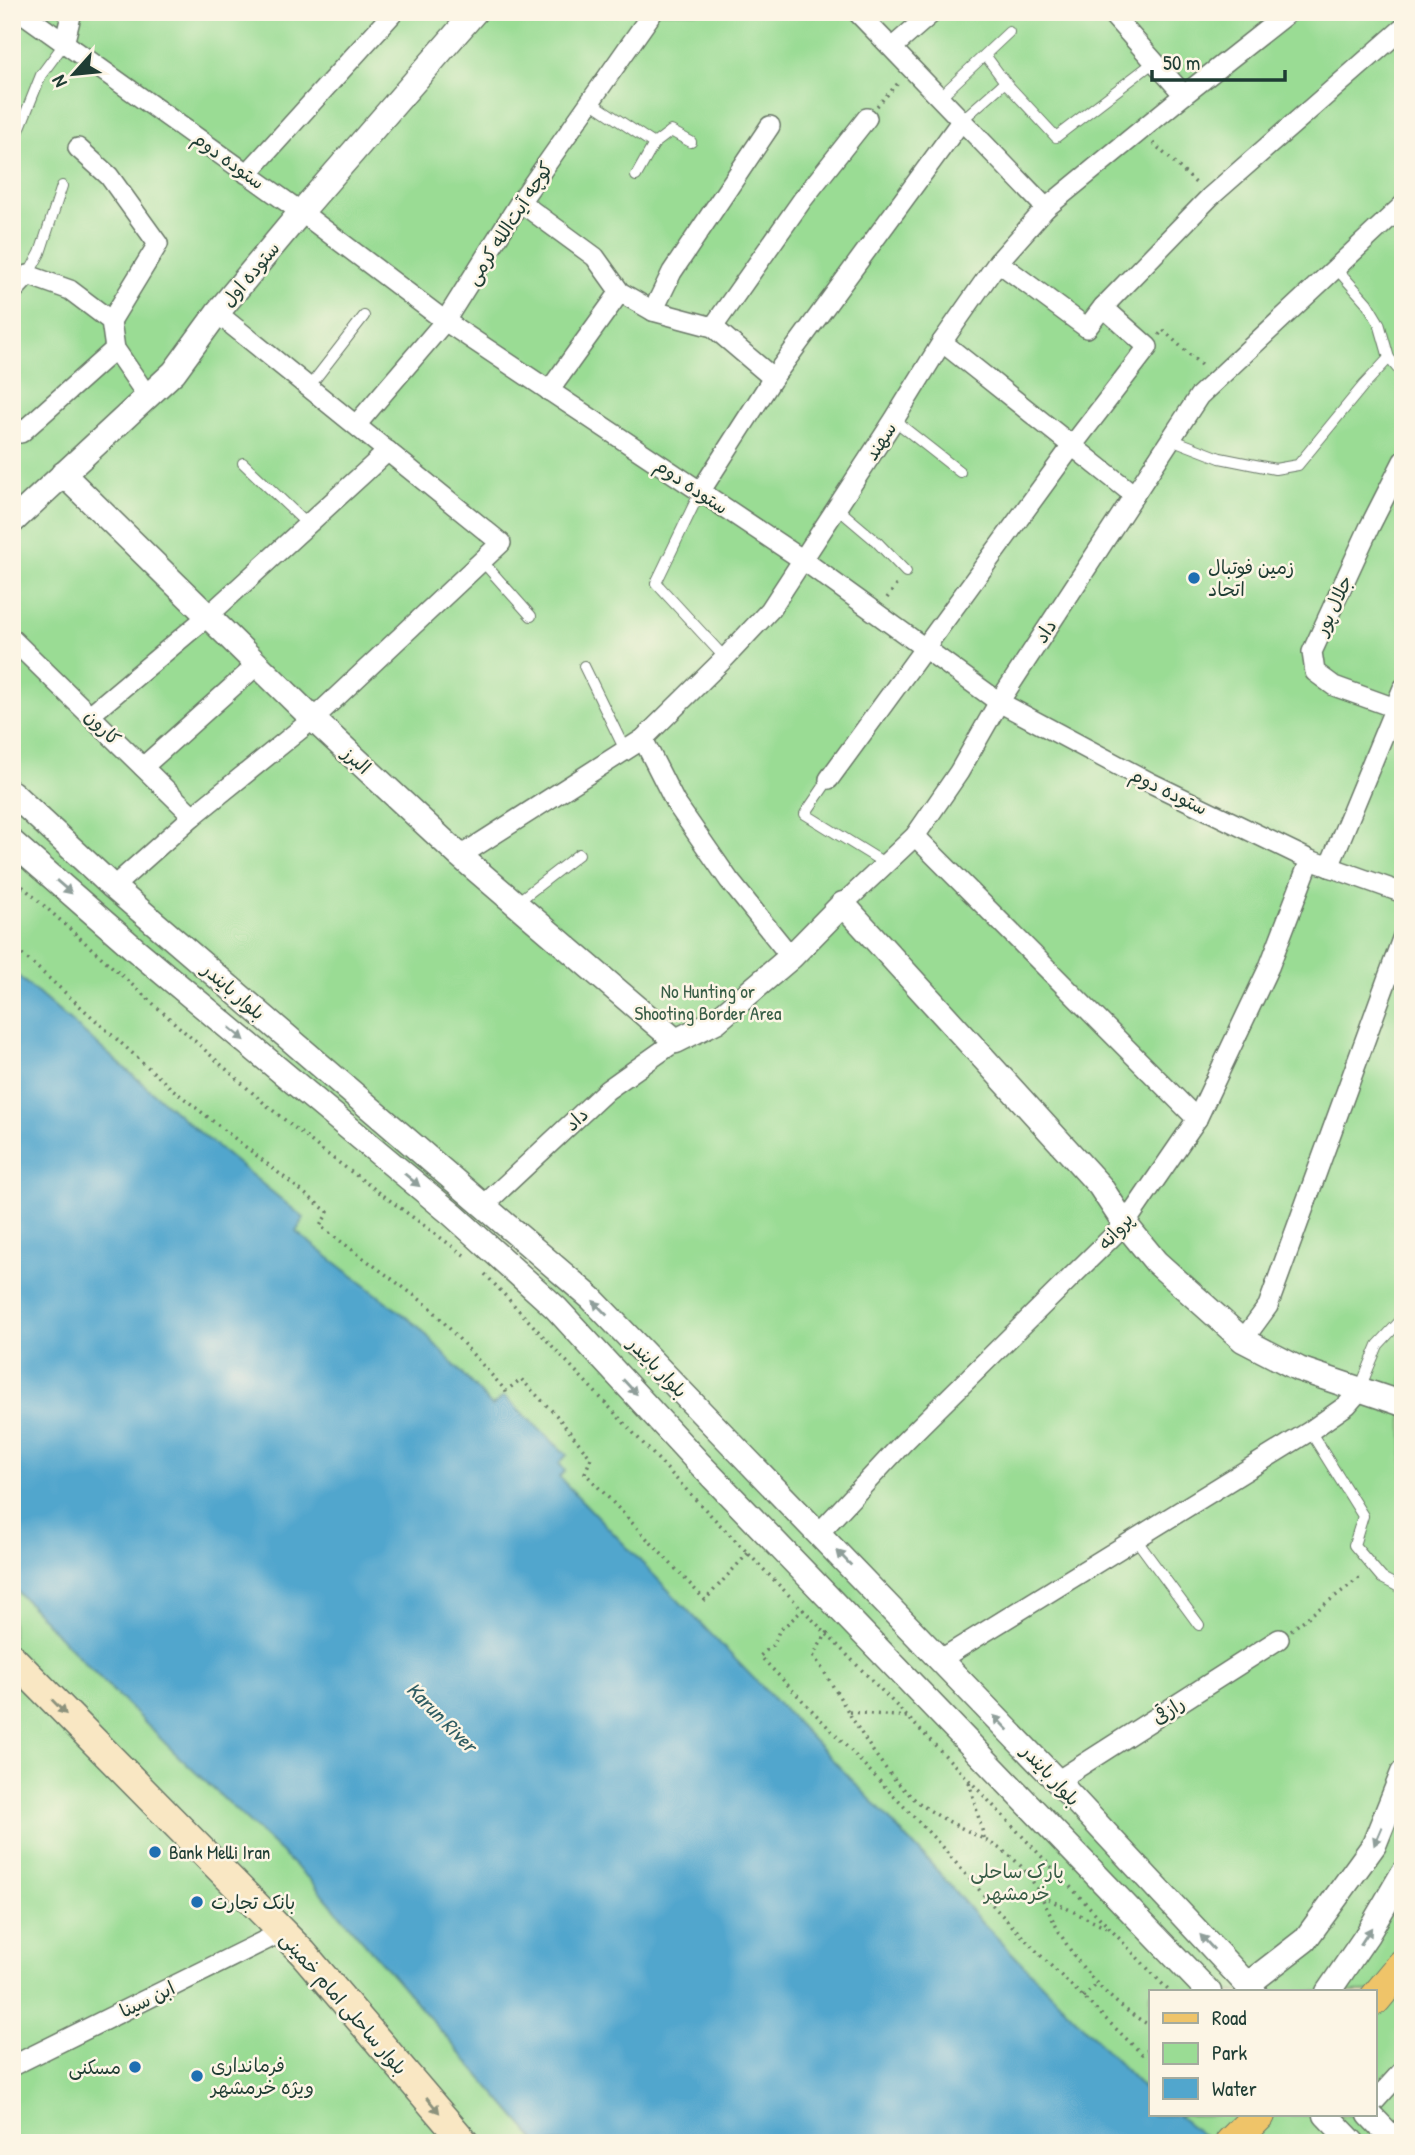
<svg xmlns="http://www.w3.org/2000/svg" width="1415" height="2155" viewBox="0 0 1415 2155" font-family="'Patrick Hand','Playpen Sans Arabic',sans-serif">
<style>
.green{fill:#9adc94;stroke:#5c8c64;stroke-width:2;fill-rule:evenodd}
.water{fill:#51a6cd;stroke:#387280;stroke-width:2}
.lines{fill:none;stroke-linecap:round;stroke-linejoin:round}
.service-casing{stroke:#697767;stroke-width:12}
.minor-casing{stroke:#697767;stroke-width:22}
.tertiary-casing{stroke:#697767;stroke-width:27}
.secondary-casing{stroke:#697767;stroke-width:31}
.primary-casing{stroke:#697767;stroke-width:34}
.path{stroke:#697767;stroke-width:3.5;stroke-dasharray:2 5;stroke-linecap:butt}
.service{stroke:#fff;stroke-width:10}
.minor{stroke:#fff;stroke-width:19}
.tertiary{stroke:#fff;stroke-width:24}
.secondary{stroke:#f9e7c3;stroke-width:28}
.primary{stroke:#efc469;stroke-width:32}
.oneway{fill:#8f9e9a}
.oneway2{fill:#8c927c}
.poi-dot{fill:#1f6fb2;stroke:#fcf5e5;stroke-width:2.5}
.labels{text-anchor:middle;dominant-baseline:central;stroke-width:5;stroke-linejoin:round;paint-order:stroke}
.street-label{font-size:19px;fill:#1f3d34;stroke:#fcf5e5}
.poi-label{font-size:19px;fill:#1f3d34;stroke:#fcf5e5;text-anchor:start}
.park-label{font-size:19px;fill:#385d47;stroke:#fcf5e5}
.water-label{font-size:21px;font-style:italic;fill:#2e5c62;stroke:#fcf5e5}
</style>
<rect width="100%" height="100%" fill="#fcf5e5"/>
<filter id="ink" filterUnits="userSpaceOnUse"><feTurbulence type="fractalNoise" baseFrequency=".0143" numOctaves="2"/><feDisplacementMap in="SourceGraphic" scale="14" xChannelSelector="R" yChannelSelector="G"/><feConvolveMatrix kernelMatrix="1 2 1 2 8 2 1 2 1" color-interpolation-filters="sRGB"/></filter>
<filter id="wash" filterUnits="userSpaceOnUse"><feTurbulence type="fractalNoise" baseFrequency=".00686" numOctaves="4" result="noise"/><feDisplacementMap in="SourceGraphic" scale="28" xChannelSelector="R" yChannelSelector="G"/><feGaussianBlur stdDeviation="1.57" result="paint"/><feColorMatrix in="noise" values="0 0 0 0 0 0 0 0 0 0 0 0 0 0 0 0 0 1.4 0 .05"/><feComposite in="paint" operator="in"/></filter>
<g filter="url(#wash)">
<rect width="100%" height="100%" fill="#f3e3c7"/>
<path class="green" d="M12,12h1391v2131h-1391zM1151,1992h224v123h-224z"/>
<polygon class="water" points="12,971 193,1127 304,1218 296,1232 419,1327 492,1406 504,1396 567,1455 559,1463 565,1471 559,1477 852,1780 935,1868 975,1915 1151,2096 1151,2115 1177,2115 1212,2143 538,2143 310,1880 174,1752 81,1659 12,1586"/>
</g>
<g filter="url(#ink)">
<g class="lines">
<g class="service-casing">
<g id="service">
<polyline points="985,55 1005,82"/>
<polyline points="940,97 1009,32"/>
<polyline points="591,102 654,144 671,131 691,142"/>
<polyline points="962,120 1005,82 1056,137 1154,62"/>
<polyline points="19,130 41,75 64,44"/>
<polyline points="636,176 654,144"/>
<polyline points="1336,268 1367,303 1379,323 1389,358 1403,375"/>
<polyline points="28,275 40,253 62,186"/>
<polyline points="309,387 364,316"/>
<polyline points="894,420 960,472"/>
<polyline points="1171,439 1220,458 1275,469 1298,465 1363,386 1389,358"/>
<polyline points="243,463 308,525"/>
<polyline points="700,492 656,583 725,658"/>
<polyline points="837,508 876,541 906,572"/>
<polyline points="482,561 531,616"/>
<polyline points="584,666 625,750"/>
<polyline points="829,779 805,814 886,864"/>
<polyline points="516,903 579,854"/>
<polyline points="1360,1388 1378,1345 1403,1318"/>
<polyline points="1310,1431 1363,1516 1354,1545 1382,1578 1403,1589"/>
<polyline points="1135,1538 1199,1625"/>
</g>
</g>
<g class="minor-casing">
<g id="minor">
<polyline points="21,12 301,212 445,321 803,560 999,702 1149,782 1310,860 1403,893"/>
<polyline points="857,12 1046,208"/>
<polyline points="1110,12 1184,95"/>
<polyline points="64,44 72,12"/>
<polyline points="893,47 933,12"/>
<polyline points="78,148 109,176 158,244 111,321"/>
<polyline points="247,174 394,12"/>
<polyline points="520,202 595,257 620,292 653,311 713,327 773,378"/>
<polyline points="998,262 1087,328 1103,307"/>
<polyline points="12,292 28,275 70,290 111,321 115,349 148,397"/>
<polyline points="653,311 672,272 770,126"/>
<polyline points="713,327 803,199 867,118"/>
<polyline points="942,342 1134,495"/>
<polyline points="549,391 620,292"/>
<polyline points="356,425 445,321 520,202 653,12"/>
<polyline points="21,433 115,349"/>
<polyline points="700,492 773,378 962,120"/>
<polyline points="12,639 193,816"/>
<polyline points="1395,708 1334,686 1315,672 1312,652 1369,528 1403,461"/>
<polyline points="90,715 209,615 388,451"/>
<polyline points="643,739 675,802 729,880 791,957"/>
<polyline points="143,767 258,664"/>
<polyline points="829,779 1072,446 1148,347 1103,307 1210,197 1403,28"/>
<polyline points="915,836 1197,1119"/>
<polyline points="460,856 643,739 725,658 770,610 894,420 942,342 998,262 1046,208 1184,95 1289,12"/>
<polyline points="1329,867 1403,688"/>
<polyline points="113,887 193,816 313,719 501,543 217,313"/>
<polyline points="843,904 915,836 959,772 999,702 1199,396 1403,205"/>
<polyline points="483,1206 607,1090 676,1041"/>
<polyline points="1243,1340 1268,1306 1403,936"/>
<polyline points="819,1533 903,1443 1125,1224 1197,1119 1269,967 1310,860"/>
<polyline points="941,1659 1310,1431 1347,1405 1360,1390"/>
<polyline points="1057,1781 1279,1639"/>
<polyline points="12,2066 282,1932"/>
<polyline points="1375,2101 1403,2070"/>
</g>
</g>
<g class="tertiary-casing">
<g id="tertiary">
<polyline points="63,474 313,719 460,856 676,1041 716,1021 791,957 843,904 1100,1186 1125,1224 1156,1262 1243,1340 1299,1369 1403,1404"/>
<polyline points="12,522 174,372 217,313 301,212 475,12"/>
<polyline points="12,793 113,887 591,1298 1057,1781 1254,1992"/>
<polyline points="12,842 137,951 453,1215 556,1308 697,1461 1209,1992"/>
<polyline points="1247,1985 1305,1940 1374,1845 1403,1773"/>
<polyline points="1328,1992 1367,1935 1403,1873"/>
<polyline points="1326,2115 1353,2143"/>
<polyline points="1370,2115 1397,2143"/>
</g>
</g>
<g class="secondary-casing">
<polyline id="secondary" points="12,1658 303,1953 465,2143"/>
</g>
<g class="primary-casing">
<g id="primary">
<polyline points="1375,1999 1403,1965"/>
<polyline points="1231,2143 1259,2115"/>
</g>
</g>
<g class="path">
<polyline points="877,106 900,81"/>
<polyline points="1153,143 1199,186"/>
<polyline points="1159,335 1163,330 1204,368"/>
<polyline points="887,598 899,581"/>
<polyline points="12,877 265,1104 323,1151 464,1255"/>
<polyline points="12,945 171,1088 328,1212 320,1226 430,1307 506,1391 521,1379 556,1415 591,1458 585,1473 705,1600 749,1552"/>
<polyline points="485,1274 695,1499 968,1779 1170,1992"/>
<polyline points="1402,1459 1403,1459"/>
<polyline points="804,1609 779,1631 774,1644 760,1656 935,1839 996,1909 1048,1963 1142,2054 1151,2048"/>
<polyline points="1291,1630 1363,1575"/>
<path d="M828,1632l-15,23c34,49 58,108 105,147 32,26 82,37 107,69 13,16 20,34 29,51 21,42 56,82 97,104"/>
<polyline points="849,1712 908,1717"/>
<polyline points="969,1782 985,1841"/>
<polyline points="1042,1896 1106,1928"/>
<polyline points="1083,1997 1097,1984"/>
</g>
<use href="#service" class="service"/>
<use href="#minor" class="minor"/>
<use href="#tertiary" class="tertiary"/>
<use href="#secondary" class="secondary"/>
<use href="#primary" class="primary"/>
</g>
<defs><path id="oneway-solid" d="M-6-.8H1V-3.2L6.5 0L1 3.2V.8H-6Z" transform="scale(1.75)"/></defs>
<g class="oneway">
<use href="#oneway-solid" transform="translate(64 887) rotate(41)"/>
<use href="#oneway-solid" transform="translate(237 1034) rotate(40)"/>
<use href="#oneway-solid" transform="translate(412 1180) rotate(40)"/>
<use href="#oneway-solid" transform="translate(600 1308) rotate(-134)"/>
<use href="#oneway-solid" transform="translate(630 1387) rotate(47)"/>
<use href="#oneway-solid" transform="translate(844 1558) rotate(-134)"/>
<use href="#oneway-solid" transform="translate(1001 1723) rotate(-134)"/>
<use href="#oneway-solid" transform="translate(1378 1836) rotate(113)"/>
<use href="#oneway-solid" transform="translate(1366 1936) rotate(-57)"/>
<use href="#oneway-solid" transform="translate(1207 1942) rotate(-133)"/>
</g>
<g class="oneway2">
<use href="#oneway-solid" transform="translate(59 1707) rotate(46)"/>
<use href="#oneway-solid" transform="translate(433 2105) rotate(50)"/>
</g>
</g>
<g class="poi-dot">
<circle cx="1194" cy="578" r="7"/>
<circle cx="155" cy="1852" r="7"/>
<circle cx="197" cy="1902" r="7"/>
<circle cx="135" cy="2067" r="7"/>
<circle cx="197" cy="2076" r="7"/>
</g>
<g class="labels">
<g class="street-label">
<text transform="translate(229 160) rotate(36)">ستوده دوم</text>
<text transform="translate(509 223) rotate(-57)">کوچه آیت‌الله کرمی</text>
<text transform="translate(250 274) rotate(-50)">ستوده اول</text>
<text transform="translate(880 441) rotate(-57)">سهند</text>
<text transform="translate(692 486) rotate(34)">ستوده دوم</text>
<text transform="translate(1333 605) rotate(-65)">جلال پور</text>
<text transform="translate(1045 631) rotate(-57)">داد</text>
<text transform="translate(103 727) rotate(45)">کارون</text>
<text transform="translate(357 760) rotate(43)">البرز</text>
<text transform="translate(1169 791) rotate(26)">ستوده دوم</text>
<text transform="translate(234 991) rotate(41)">بلوار بایندر</text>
<text transform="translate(576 1119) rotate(-43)">داد</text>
<text transform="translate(1115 1231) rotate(-48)">پروانه</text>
<text transform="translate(658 1367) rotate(46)">بلوار بایندر</text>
<text transform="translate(1168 1710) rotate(-33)">رازقی</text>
<text transform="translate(1051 1775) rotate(47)">بلوار بایندر</text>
<text transform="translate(147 1999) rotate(-26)">ابن سینا</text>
<text transform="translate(344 2003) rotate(49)">بلوار ساحلی امام خمینی</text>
</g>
<g class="poi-label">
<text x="1208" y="567">زمین فوتبال<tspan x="1208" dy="22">اتحاد</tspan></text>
<text x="169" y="1852">Bank Melli Iran</text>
<text x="211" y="1902">بانک تجارت</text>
<text x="211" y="2065">فرمانداری<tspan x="211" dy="22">ویژه خرمشهر</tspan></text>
<text x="121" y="2067" text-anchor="end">مسکنی</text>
</g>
<g class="park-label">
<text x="708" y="991">No Hunting or<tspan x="708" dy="22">Shooting Border Area</tspan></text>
<text x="1017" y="1871">پارک ساحلی<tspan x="1017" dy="22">خرمشهر</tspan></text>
</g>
<g class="water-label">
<text transform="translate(442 1717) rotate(45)">Karun River</text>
</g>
</g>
<rect width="1415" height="2155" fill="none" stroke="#fcf5e5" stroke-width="42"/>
<rect x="1149" y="1990" width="228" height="126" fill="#fcf5e5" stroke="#a4ab9e" stroke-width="2"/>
<rect x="1163" y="2013" width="35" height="10" fill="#efc469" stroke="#a4ab9e" stroke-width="2"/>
<text x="1212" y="2025" font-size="21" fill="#1f3d34">Road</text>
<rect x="1163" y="2043" width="35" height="21" fill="#9adc94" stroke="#a4ab9e" stroke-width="2"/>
<text x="1212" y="2060" font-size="21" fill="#1f3d34">Park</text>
<rect x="1163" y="2078" width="35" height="21" fill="#51a6cd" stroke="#a4ab9e" stroke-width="2"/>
<text x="1212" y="2096" font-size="21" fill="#1f3d34">Water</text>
<g transform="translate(74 74) rotate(243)" stroke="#fcf5e5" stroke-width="5" paint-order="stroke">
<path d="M0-5L12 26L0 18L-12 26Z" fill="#1f3d34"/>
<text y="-10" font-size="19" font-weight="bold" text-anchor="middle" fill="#1f3d34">N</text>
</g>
<path d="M1152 70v10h133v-10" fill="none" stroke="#1f3d34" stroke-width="3.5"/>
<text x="1163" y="70" font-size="21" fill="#1f3d34" stroke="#fcf5e5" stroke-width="5" paint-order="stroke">50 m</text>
</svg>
